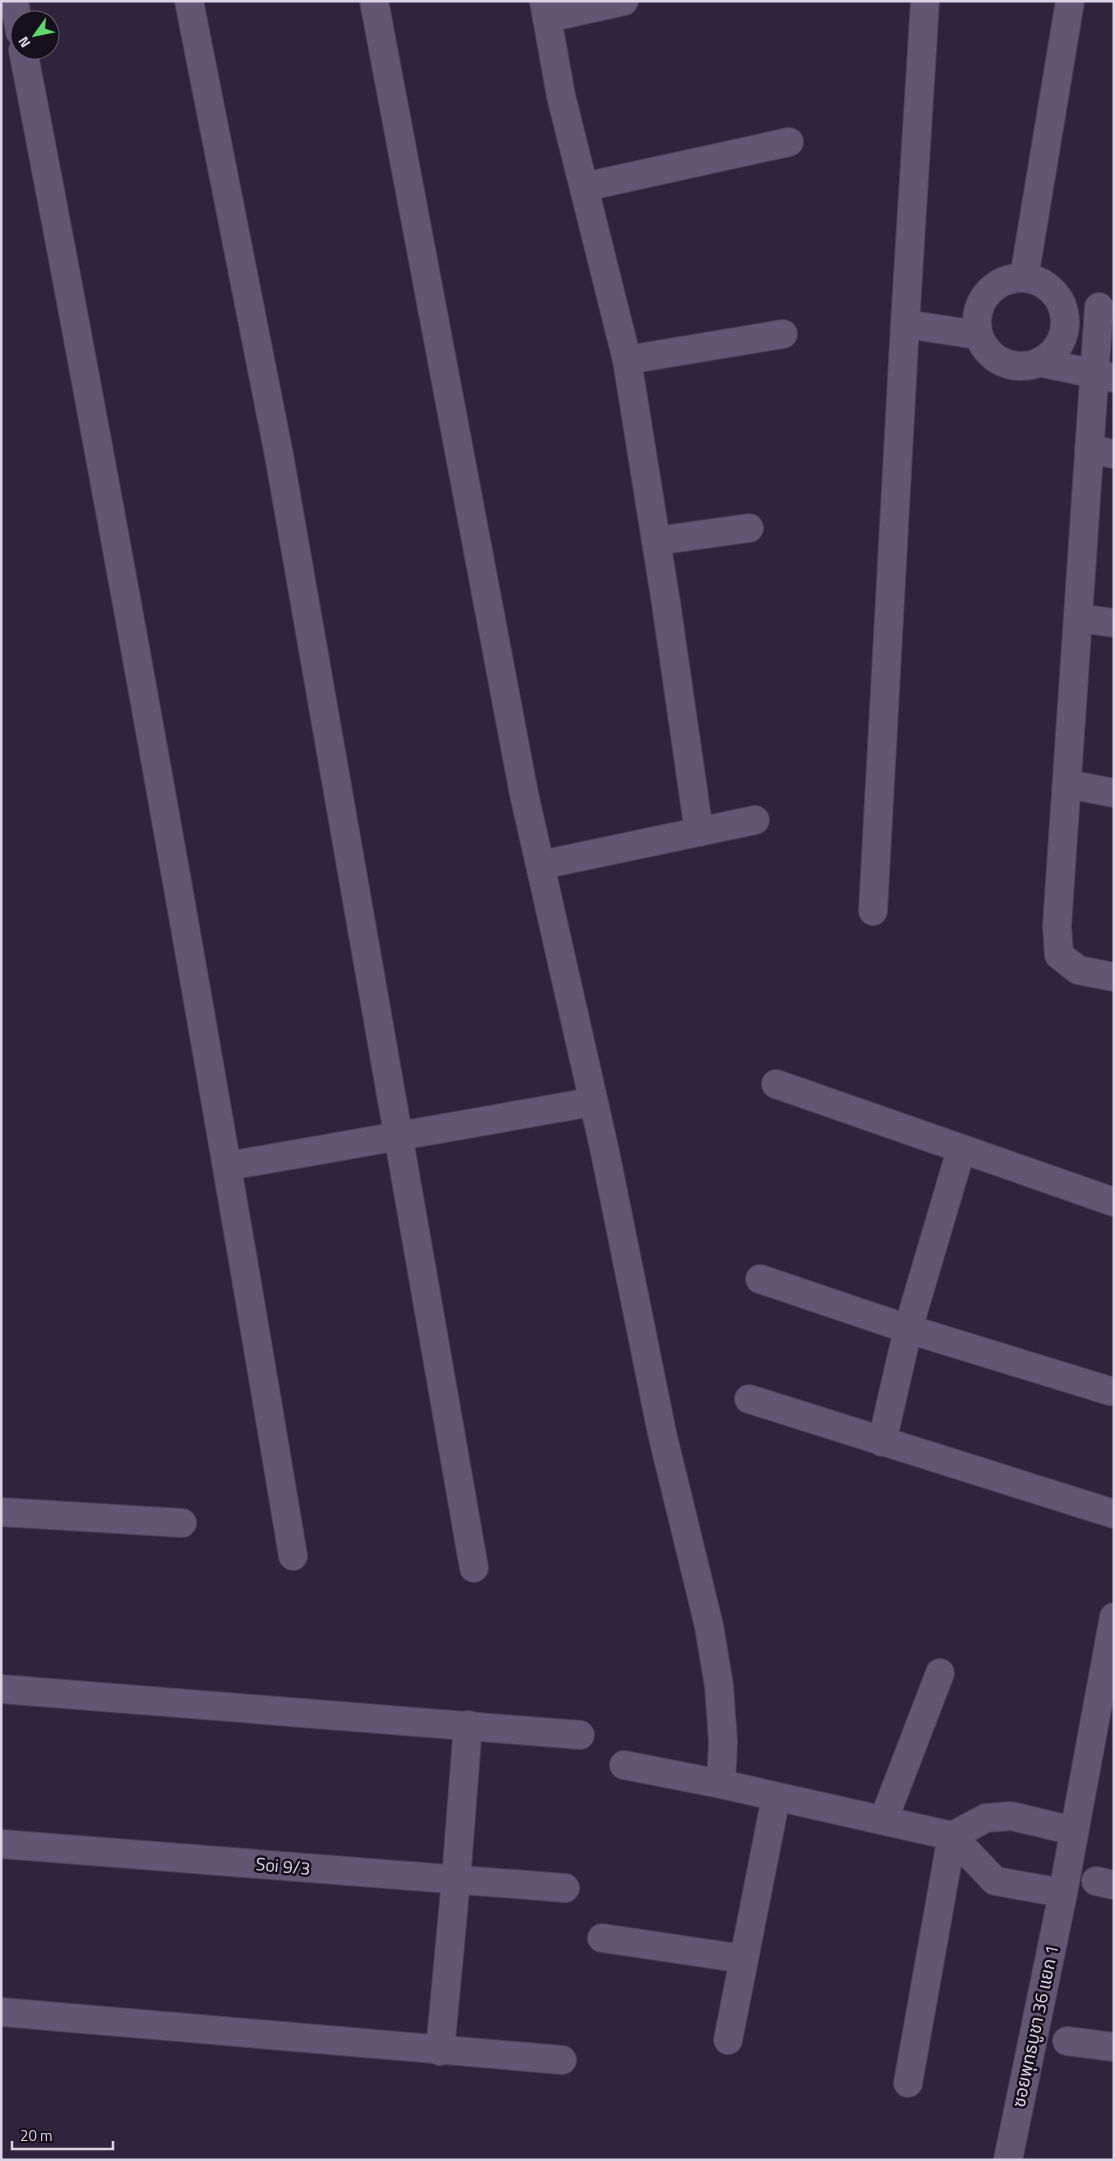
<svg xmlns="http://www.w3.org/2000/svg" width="1115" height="2161" viewBox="0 0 1115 2161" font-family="'Titillium Web','Noto Sans Thai',sans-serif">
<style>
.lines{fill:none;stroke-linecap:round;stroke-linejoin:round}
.street-casing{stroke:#4a4155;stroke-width:30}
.street{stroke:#625772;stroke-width:28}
.labels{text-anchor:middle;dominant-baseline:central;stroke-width:5;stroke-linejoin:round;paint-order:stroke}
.street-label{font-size:18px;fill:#dad4e4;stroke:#15101b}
</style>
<rect width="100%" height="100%" fill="#2f243c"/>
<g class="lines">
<g class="street-casing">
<g id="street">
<polyline points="14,1 20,32"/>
<polyline points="189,1 279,455 474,1568"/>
<polyline points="374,1 524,794 605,1152 662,1433 709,1626 719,1686 723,1742 721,1784"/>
<polyline points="544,1 561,96 627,360 666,603 699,832"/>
<polyline points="547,18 624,1"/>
<path d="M23,50c97,501 186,1003 270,1506"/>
<polyline points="584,187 789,142"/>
<polyline points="1024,278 1070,1"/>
<circle cx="1021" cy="322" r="44"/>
<polyline points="1099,307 1057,926 1059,955 1078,970 1114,977"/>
<polyline points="905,324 978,335"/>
<polyline points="627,360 783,334"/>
<polyline points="1039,362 1114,378"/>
<polyline points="1089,449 1114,454"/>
<polyline points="656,541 749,528"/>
<polyline points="1078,618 1114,623"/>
<polyline points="1067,784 1114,793"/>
<polyline points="541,865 755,820"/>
<polyline points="873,911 905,324 925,1"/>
<polyline points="776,1084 1114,1202"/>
<polyline points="228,1166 592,1102"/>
<polyline points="760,1279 908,1329 1110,1391"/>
<polyline points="749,1399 1114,1514"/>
<polyline points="882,1442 908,1329 961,1150"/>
<polyline points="1,1512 182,1523"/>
<polyline points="1,1689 580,1735"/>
<polyline points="624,1765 721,1784 952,1836 995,1881 1063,1893"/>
<polyline points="884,1819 940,1673"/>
<polyline points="952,1836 986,1818 1011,1816 1074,1831"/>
<polyline points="1,1844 565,1888"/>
<polyline points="1096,1881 1114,1885"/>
<polyline points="602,1938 744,1959"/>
<polyline points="1,2012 562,2060"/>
<polyline points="728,2040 776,1797"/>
<polyline points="1067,2041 1114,2047"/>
<polyline points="440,2051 456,1880 468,1725"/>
<polyline points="908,2083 952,1836"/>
<polyline points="1008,2160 1063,1893 1114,1617"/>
</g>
</g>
<use href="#street" class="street"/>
</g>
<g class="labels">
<g class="street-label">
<text transform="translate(283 1866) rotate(5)">Soi 9/3</text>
<text transform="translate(1035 2026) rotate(-78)">ซอยพุทธบูชา 36 แยก 1</text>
</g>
</g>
<rect width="1115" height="2161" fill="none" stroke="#dad4e4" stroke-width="5"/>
<g transform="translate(35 35) rotate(237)"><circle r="24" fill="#15101b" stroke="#645e6b"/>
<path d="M0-4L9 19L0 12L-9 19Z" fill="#60d56a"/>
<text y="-8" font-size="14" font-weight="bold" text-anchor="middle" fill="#dad4e4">N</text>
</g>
<path d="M12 2141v8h101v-8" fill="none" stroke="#dad4e4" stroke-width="2.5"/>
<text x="20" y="2141" font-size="15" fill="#dad4e4" stroke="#15101b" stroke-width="4" paint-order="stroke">20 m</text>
</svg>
